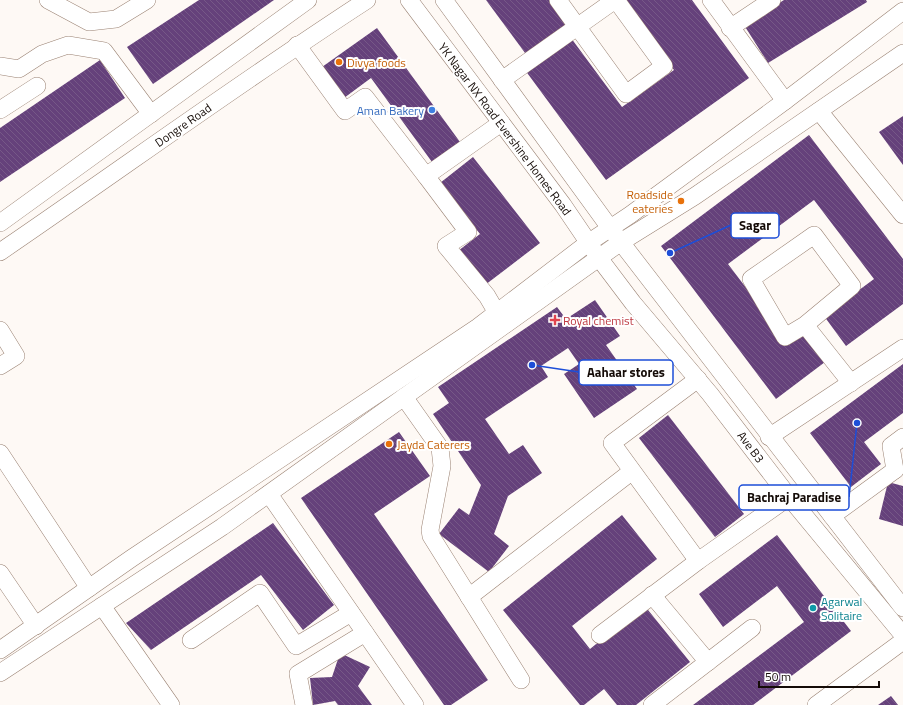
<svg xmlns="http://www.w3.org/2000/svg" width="903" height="705" viewBox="0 0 903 705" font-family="'Titillium Web',sans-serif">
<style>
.building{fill:url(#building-back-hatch)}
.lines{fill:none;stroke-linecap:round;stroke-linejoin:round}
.minor-casing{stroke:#9a8273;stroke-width:18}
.minor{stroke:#fff;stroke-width:17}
.food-dot{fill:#e8710a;stroke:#fff;stroke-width:1.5}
.shop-dot{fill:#3f7fe0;stroke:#fff;stroke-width:1.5}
.health-dot{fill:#e0444e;stroke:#fff;stroke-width:1.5}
.culture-dot{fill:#0f9aa8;stroke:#fff;stroke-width:1.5}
.labels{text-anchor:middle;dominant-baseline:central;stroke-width:4;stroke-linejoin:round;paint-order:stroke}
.food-label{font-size:12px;fill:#c56008;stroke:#fff;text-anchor:start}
.shop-label{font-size:12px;fill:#366cbe;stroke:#fff;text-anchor:end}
.street-label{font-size:12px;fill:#140b07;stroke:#fff}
.health-label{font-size:12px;fill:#be3a42;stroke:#fff;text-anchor:start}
.culture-label{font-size:12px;fill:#0d838f;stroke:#fff;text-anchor:start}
.leader{fill:none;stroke:#1d4ed8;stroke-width:1.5}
.callout-dot{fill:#1d4ed8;stroke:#fff;stroke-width:1.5}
.callout{fill:#fff;stroke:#1d4ed8;stroke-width:1.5}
.callout-label{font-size:13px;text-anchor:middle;font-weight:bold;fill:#140b07}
</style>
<defs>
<pattern id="building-back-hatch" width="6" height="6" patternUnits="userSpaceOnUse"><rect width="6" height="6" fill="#65417b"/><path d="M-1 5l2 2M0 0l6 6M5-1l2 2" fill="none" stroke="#765887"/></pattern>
</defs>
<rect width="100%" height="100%" fill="#fef9f5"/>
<g class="building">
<polygon points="199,0 274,0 153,84 127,47"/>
<polygon points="486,0 552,0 571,26 528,57"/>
<polygon points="623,0 692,0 749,78 606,180 525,70 571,38 622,107 674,70"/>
<polygon points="784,0 866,0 867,2 768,63 744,25"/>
<polygon points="377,28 460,142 432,162 371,78 344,98 322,67"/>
<polygon points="100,60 125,98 0,182 0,128"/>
<polygon points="903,116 903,165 879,132"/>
<polygon points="809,135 903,259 903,304 846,346 824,316 874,279 814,200 728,264 787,342 802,331 825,362 776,399 661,246"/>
<polygon points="473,157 540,243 485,285 458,251 480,234 440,183"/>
<polygon points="595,300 620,336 606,345 637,389 594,418 564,374 579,364 568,348 541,366 548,377 485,419 509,454 523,445 542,473 508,496 494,534 509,546 489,572 439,534 459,508 469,515 481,485 433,414 449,403 438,387 557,307 566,319"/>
<polygon points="903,364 903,413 864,442 881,464 851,487 810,433"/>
<polygon points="668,415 744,514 715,537 639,438"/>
<polygon points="399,432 430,476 374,514 488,680 451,705 444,705 301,498"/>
<polygon points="888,482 903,486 903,526 879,519"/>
<polygon points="622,515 657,559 572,626 590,649 644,605 690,662 636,705 617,705 604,689 584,705 580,705 503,610"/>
<polygon points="273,523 334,605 303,630 261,575 151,650 126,623"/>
<polygon points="777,535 851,631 753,705 693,705 804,622 777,586 723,627 699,594"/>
<polygon points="340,653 370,667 358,686 372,705 338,705 335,701 313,705 310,678 332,677"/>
<polygon points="891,696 898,705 878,705"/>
</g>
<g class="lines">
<g class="minor-casing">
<g id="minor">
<polyline points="48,0 89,22 116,19 147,0"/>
<polyline points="409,0 563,205 599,258 633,303 710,394 789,497 903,635"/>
<polyline points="444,0 610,228 903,608"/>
<polyline points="558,0 626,94 664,66 616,0"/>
<polyline points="711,0 785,101"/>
<polyline points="730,28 772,0"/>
<polyline points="297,45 345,111 365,97 426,176 501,123"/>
<polyline points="0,66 19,69 42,54 68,45 104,51 151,114"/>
<polyline points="502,80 615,0"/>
<polyline points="0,110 37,86"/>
<polyline points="819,111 903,215"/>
<polyline points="426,176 468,232 446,246 487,296 497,313"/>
<polyline points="0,223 308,0"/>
<path d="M0,252c123,-84 242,-171 367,-252"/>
<polyline points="805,325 852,286 814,235 751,279 785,337 805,325 851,383"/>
<polyline points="0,330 16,356 0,366"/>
<polyline points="404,397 440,448 442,466 430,530 431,536 521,680"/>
<polyline points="769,437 903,348"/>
<polyline points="0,453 89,588"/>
<polyline points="895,470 891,446 903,437"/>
<polyline points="269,494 415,705"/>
<polyline points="832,516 895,470"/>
<polyline points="698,561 612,443 698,379"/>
<polyline points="0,573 36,626"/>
<polyline points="652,595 708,662"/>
<polyline points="469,597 631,472"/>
<polyline points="102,606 171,705"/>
<polyline points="600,635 698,561 789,497"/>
<polyline points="191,640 260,593 296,646 351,613"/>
<polyline points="0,650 132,558 478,327 588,243 630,215 785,101 903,11"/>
<polyline points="0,673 222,527 621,242 695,196 903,53"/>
<polyline points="304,705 298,674 365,633"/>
<polyline points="652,705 752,628"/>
<polyline points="816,705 903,641"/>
</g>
</g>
<use href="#minor" class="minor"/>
</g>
<g class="food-dot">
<circle cx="339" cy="62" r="4"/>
<circle cx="681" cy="201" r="4"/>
<circle cx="389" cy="444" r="4"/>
</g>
<circle class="shop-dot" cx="432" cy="110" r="4"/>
<path class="health-dot" d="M553 314h4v4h4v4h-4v4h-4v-4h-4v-4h4z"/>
<circle class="culture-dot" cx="813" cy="608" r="4"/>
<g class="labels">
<g class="food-label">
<text x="347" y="62">Divya foods</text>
<text x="673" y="194" text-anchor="end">Roadside<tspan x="673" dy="14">eateries</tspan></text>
<text x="397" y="444">Jayda Caterers</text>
</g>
<g class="shop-label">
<text x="424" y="110">Aman Bakery</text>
</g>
<g class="street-label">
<text transform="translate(183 125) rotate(-35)">Dongre Road</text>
<text transform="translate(505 129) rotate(53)">YK Nagar NX Road Evershine Homes Road</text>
<text transform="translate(751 447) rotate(53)">Ave B3</text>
</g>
<g class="health-label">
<text x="563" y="320">Royal chemist</text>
</g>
<g class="culture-label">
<text x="821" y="601">Agarwal<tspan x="821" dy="14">Solitaire</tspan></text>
</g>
</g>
<path class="leader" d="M670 253L731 225M532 365L579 372M857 423L849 497"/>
<g class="callout-dot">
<circle cx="670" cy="253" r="4"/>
<circle cx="532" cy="365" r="4"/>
<circle cx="857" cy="423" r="4"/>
</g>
<g class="callout">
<rect x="731" y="213" width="48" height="25" rx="4"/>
<rect x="579" y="360" width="94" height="25" rx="4"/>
<rect x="739" y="485" width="110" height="25" rx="4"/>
</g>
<g class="callout-label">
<text x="755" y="230">Sagar</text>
<text x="626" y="377">Aahaar stores</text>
<text x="794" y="502">Bachraj Paradise</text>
</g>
<path d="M759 681v6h120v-6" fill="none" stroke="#140b07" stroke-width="2"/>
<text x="765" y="681" font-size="12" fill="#140b07" stroke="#ffffff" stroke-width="3" paint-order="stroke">50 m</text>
</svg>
